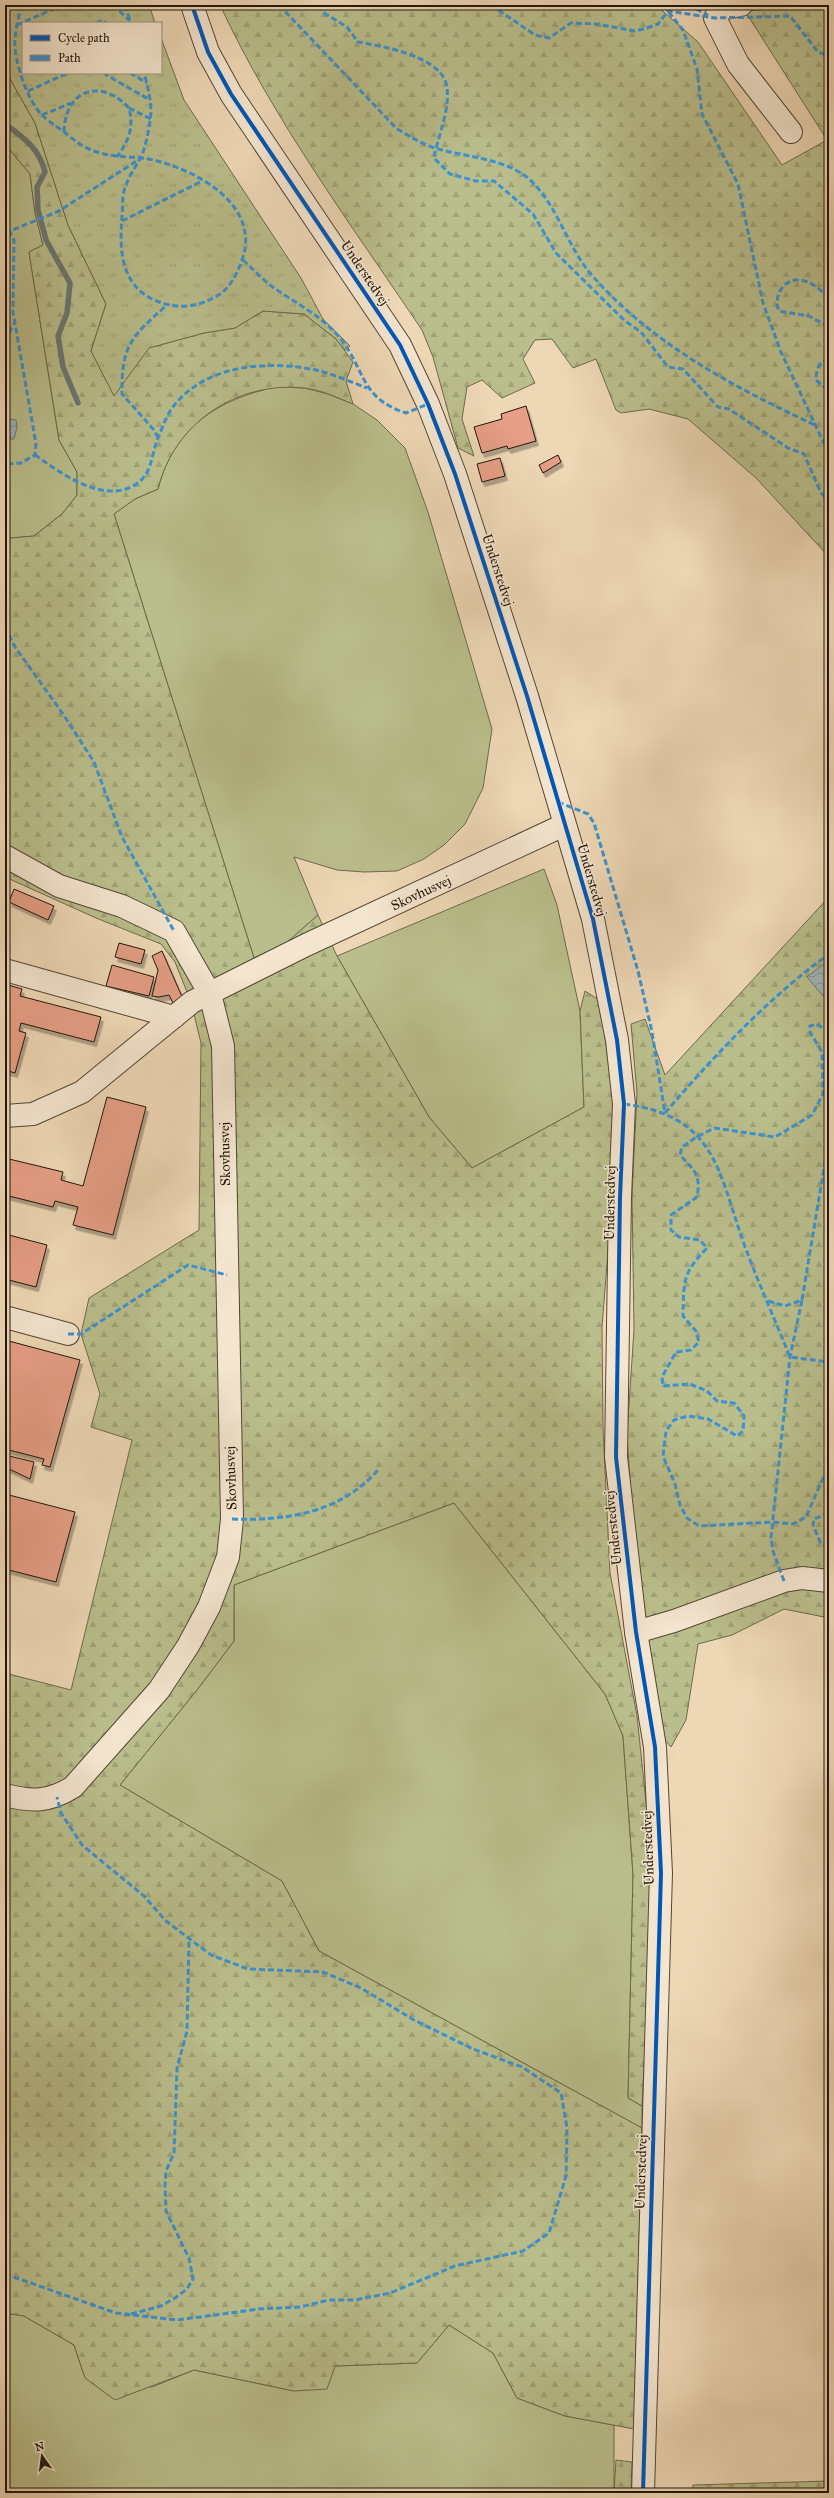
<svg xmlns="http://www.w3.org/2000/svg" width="834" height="2498" viewBox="0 0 834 2498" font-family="'IM FELL Great Primer',serif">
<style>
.green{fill:#babe8c;stroke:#6d6a4c}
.forest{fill:url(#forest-firs);stroke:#6d6a4c}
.park{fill:url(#park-tufts);stroke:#6d6a4c}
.water{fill:url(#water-waves);stroke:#6c7774}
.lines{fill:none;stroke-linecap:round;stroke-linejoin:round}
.stream{stroke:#6c7774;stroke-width:5.5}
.building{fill:#e69e86;stroke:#20160c;filter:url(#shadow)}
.minor-casing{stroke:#544636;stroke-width:24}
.minor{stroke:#f4e5cf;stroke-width:22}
.quiet{stroke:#3a93d2;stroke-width:3;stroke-dasharray:6 3;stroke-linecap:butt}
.cycleway-casing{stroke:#f4e5cf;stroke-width:6}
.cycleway{stroke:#0057b8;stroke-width:4}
.labels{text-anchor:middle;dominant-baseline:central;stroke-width:3;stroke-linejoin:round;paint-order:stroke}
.street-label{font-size:14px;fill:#20160c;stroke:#f4e5cf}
</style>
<defs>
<pattern id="forest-firs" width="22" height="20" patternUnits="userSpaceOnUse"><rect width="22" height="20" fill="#babe8c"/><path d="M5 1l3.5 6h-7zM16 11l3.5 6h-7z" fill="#a0a378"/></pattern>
<pattern id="park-tufts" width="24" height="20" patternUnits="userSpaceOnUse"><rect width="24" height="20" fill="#babe8c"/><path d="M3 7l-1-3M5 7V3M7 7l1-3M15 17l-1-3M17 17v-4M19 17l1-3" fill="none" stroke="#a0a378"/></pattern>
<pattern id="water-waves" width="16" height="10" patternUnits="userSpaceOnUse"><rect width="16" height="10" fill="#9eb7b9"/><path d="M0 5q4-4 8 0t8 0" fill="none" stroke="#809495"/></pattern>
<filter id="shadow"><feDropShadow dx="2.5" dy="4.5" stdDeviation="0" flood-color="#0004"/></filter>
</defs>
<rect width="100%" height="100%" fill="#eed7b5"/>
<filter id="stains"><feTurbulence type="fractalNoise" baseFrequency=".005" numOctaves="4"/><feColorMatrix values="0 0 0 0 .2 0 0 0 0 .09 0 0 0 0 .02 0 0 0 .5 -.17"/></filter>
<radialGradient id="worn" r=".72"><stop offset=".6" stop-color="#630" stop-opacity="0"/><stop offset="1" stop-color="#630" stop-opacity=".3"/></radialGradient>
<g class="green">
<polygon points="5,144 30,174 35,213 43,245 29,252 59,440 77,472 77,495 62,514 34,536 11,538 5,535"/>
<path d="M276,387l29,1 23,6 25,10 24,16 28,28 23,64 64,217 -9,59 -18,36 -21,21 -20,14 -27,12 -33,1 -27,-2 -43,-13 24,58 -34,30 -30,13 -140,-444 21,-15 23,-10c15,-61 60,-90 118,-102z"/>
<polygon points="544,869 557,905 580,1011 584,1107 472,1168 429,1117 337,956"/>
<polygon points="454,1503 605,1694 623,1736 633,1874 628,2098 642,2106 642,2128 319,1951 282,1881 120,1785 197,1690 234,1641 234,1585"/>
<polygon points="5,2313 24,2316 74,2345 85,2378 152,2387 194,2370 294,2391 335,2366 417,2363 449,2325 493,2353 517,2398 565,2416 614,2425 614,2493 5,2493"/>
</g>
<g class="forest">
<path d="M220,5h436l42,37 84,123 45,-25 -82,-129 84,-6v552l-73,-79 -68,-59 -39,-10 -28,4 -5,-3 -20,-51 -23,9 -21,-29 -17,1 -12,19 12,24 -33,15 -20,-18 -15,7 -5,32 12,37 -16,-8 -25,-91 -11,-27c-70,-104 -149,-211 -202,-325z"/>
<path d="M5,70l30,53 33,102 38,79 -15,47 23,44 34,-47 56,-15 31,-5 28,-17 41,3 32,25 17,23 -7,19 7,23c-15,-6 -31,-14 -49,-16 -67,-7 -130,35 -146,101l-23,10 -21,15 140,444 30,-13 34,-30 19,41 92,161 43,51 112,-61 -4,-96 5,-20 14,9 17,108 -3,80 -11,139 1,101 7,145 27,143 17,162 -12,228 -14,-8 5,-224 -10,-138 -18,-42 -151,-191 -220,82v56l-37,49 -77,95 162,96 37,70 323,177 -8,301 -69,-13 -48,-18 -24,-45 -44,-28 -32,38 -82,3 -8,23 -33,2 -100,-21 -79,30 -30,-22 -11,-33 -50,-29 -19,-3v-640l66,17 61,-250 -41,-13 9,-33 -19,-60 8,-36 110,-68 2,-187 -10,-41 -16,-40 -14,-18 -65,-26 -91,-41v-342l6,3 23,-2 28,-22 15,-19v-23l-18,-32 -30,-188 14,-7 -8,-32 -5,-39 -25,-30z"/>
<polygon points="829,897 829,1618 784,1609 732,1635 698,1644 686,1720 671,1747 659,1733 636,1568 627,1435 634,1329 632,1195 637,1093 631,1024 645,1019 665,1075"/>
<polygon points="616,2460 632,2462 631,2493 614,2493"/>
<polygon points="829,2481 829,2493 692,2493 693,2485"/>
</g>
<polygon class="park" points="5,5 149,5 155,23 23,23 23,73 161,73 161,38 184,100 301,278 323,319 350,346 345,350 336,339 304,314 263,311 235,328 204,333 149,348 114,396 91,351 106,304 68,225 35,123 5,70"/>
<g class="water">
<polygon points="5,414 8,419 16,420 17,427 14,439 5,439"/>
<polygon points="829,960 829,1003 807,977"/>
</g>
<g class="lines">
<path class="stream" d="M5,124c19,14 34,24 40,48l-8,15 1,23 8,30 24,43 -3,30 -9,23 5,31 15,36"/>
</g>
<g class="building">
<polygon points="526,406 536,441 508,449 507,446 482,453 474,427 502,419 501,414"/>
<polygon points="558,455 561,462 543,473 539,465"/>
<polygon points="500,458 505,476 482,482 477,464"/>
<polygon points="14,889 54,906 48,920 9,902"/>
<polygon points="119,943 145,950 141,964 115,957"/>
<polygon points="162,951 183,999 173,1003 169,995 159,997 152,996 158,970 152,956"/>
<polygon points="112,965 154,977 149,996 106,986"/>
<polygon points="8,985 22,989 20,996 101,1017 94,1042 21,1023 19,1031 26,1033 15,1073 5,1070 5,992"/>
<polygon points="107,1097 146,1107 113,1235 73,1225 78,1207 55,1201 53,1207 5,1195 5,1158 63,1172 61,1180 83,1186"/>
<polygon points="5,1234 47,1245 36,1287 5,1279"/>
<polygon points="5,1340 80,1360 50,1467 42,1465 44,1459 5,1449"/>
<polygon points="5,1455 34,1462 30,1479 5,1467"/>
<polygon points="5,1494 75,1512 56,1582 5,1569"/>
</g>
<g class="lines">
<g class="minor-casing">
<g id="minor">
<polyline points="192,5 208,52 231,94 400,345 428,404 455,474 527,696 593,919 617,1040 624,1104 620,1197 616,1457 636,1632 655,1747 661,1873 643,2493"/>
<polyline points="741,5 720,9 715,18 738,64 791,132"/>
<path d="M5,856l54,30 63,20 52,25 36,63 13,52 9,473 -4,38 -19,50 -21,39 -29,44 -86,97c-24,15 -41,15 -68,8"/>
<polyline points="5,970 174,1017"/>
<polyline points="5,1116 33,1114 82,1092 192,1002 306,945 564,825"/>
<polyline points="5,1317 68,1334"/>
<polyline points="636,1632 674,1621 784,1581 802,1578 829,1581"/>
</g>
</g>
<use href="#minor" class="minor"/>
<g class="quiet">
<path d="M22,5c-3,10 -6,22 -7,33 -2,21 12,62 27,77 6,6 14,11 21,16 10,8 19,16 31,20 22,8 46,4 67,11 38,11 91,40 84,87 -3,15 -12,36 -25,45 -18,12 -40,16 -61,8 -38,-14 -40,-51 -37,-85 1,-8 0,-18 2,-26 3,-12 11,-23 17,-34 5,-11 7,-24 9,-36 3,-16 -2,-33 -6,-48"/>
<polyline points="113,5 130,21"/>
<polyline points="125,5 130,20"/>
<path d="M279,5l118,124c13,7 24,15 38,19 29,9 70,10 94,31 28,25 37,65 61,94 59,69 143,114 225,152"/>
<path d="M319,5l5,8 23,14 11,15c24,4 80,14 88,41 6,23 -8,52 -12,75l16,16 26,7h18l39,33 23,39 69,68 16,11 27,35 15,2 35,38 11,2 59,39 16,6 17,39 8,8"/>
<polyline points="491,5 535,35 549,38 571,23 596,24 635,31 647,28 658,24 668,11 715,18 790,16 818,52 829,56"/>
<polyline points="663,5 683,30 697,69 702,114 738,184 763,303 781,352 829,454"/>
<polyline points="688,5 708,15"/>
<polyline points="96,23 103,20 106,23"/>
<polyline points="17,25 62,5"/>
<polyline points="103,73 150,100"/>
<polyline points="130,73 147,83"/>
<polyline points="28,91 68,73"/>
<polyline points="129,108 151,119"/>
<polyline points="42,115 71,103"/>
<path d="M64,132c1,-42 36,-55 65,-24 5,20 0,32 -12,49"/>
<polyline points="122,221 202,181"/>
<polyline points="5,222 14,240 13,312 36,444 35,455 21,463 5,464"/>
<polyline points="5,233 59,211 138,160"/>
<path d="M243,260c10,9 20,20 31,28 22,15 49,29 66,50 26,33 20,60 66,75l22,-9"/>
<path d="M829,298c-8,-8 -20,-19 -33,-18 -14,1 -23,18 -17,31l30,5 20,11"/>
<polyline points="5,341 15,322"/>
<path d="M829,359c-10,2 -13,12 -13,21l13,11"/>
<path d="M158,438l-4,-8 -32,-36c-1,-49 10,-58 45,-89"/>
<path d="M35,455c24,17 65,47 96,32 23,-11 19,-32 28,-51 3,-8 7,-18 11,-25 32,-47 96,-51 146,-41 17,4 35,12 51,18"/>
<polyline points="5,627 15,647 63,714 94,762 122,837 174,931"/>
<polyline points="558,802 588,814 594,823 638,971 652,1032 665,1113"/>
<path d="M829,1033l-12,-9 -7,2v6l12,20 1,42 -11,21 -37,22 -60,-9 -17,8 -16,11 -2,8c15,16 21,20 17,42l-26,18v15l8,7 21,3 7,8c-25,26 -23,32 -24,68l13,15 3,11 -8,8 -15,2 -14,25 1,9 27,-2 17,7 10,10 17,2 10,13 -1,15 -6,5 -29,-17 -20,-3 -14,4 -8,11 -3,25 12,28 5,21 7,13 12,8 74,-4 20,2 13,-7 17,-39 6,-2"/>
<path d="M624,1104c92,12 94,67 120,140 14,38 31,76 46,113l39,5"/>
<path d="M665,1113c49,-57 103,-115 164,-159"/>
<polyline points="768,1301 785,1306 802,1300 826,1156 829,1148"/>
<polyline points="68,1334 81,1334 188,1265 227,1275"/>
<polyline points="829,1513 814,1519 813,1525 821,1544 829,1546"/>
<path d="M232,1519c54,2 108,-6 146,-49"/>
<polyline points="784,1581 773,1551 771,1538 790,1357 802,1300"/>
<polyline points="5,2274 116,2313 177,2320 259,2309 300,2307 329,2300 355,2300 390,2293 455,2266 523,2251 549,2233 566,2176 567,2128 561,2093 522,2067 473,2049 414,2020 361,1988 323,1972 248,1969 211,1955 166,1921 144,1896 82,1845 61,1813 57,1797"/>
<polyline points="131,2314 161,2306 175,2298 187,2289 193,2279 189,2258 166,2211 165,2186 166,2171 174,2153 177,2068 187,2031 189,1940"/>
</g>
<g class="cycleway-casing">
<polyline id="cycleway" points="192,5 208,52 231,94 400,345 428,404 455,474 527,696 593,919 617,1040 624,1104 620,1197 616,1457 636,1632 655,1747 661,1873 643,2493"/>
</g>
<use href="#cycleway" class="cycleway"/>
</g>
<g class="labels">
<g class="street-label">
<text transform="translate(365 273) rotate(56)">Understedvej</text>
<text transform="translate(498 570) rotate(72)">Understedvej</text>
<text transform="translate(592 880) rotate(74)">Understedvej</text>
<text transform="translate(421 893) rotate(-25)">Skovhusvej</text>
<text transform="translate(225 1154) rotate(-91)">Skovhusvej</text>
<text transform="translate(610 1203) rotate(-89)">Understedvej</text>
<text transform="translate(231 1478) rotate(-92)">Skovhusvej</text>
<text transform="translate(613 1528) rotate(-96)">Understedvej</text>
<text transform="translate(648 1848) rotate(-92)">Understedvej</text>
<text transform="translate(641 2172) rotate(-88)">Understedvej</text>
</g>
</g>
<rect width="834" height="2498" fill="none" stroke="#eed7b5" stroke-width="20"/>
<rect x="6" y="6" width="822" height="2486" fill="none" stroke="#20160c" stroke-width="2"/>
<rect x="10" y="10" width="814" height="2478" fill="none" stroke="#20160c"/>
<rect x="22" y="22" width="140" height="52" fill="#f4e5cf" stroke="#9f9281"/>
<rect x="30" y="35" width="20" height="6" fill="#0057b8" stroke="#9f9281"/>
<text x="58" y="42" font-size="12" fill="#20160c">Cycle path</text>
<rect x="30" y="55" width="20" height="6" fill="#3a93d2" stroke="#9f9281"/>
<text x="58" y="62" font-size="12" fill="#20160c">Path</text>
<g transform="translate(42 2456) rotate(346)" stroke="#f4e5cf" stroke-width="3" paint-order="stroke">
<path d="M0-3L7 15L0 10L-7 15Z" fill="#20160c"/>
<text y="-6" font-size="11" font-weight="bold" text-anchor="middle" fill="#20160c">N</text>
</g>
<rect width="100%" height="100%" filter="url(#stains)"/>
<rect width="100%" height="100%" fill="url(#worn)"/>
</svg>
